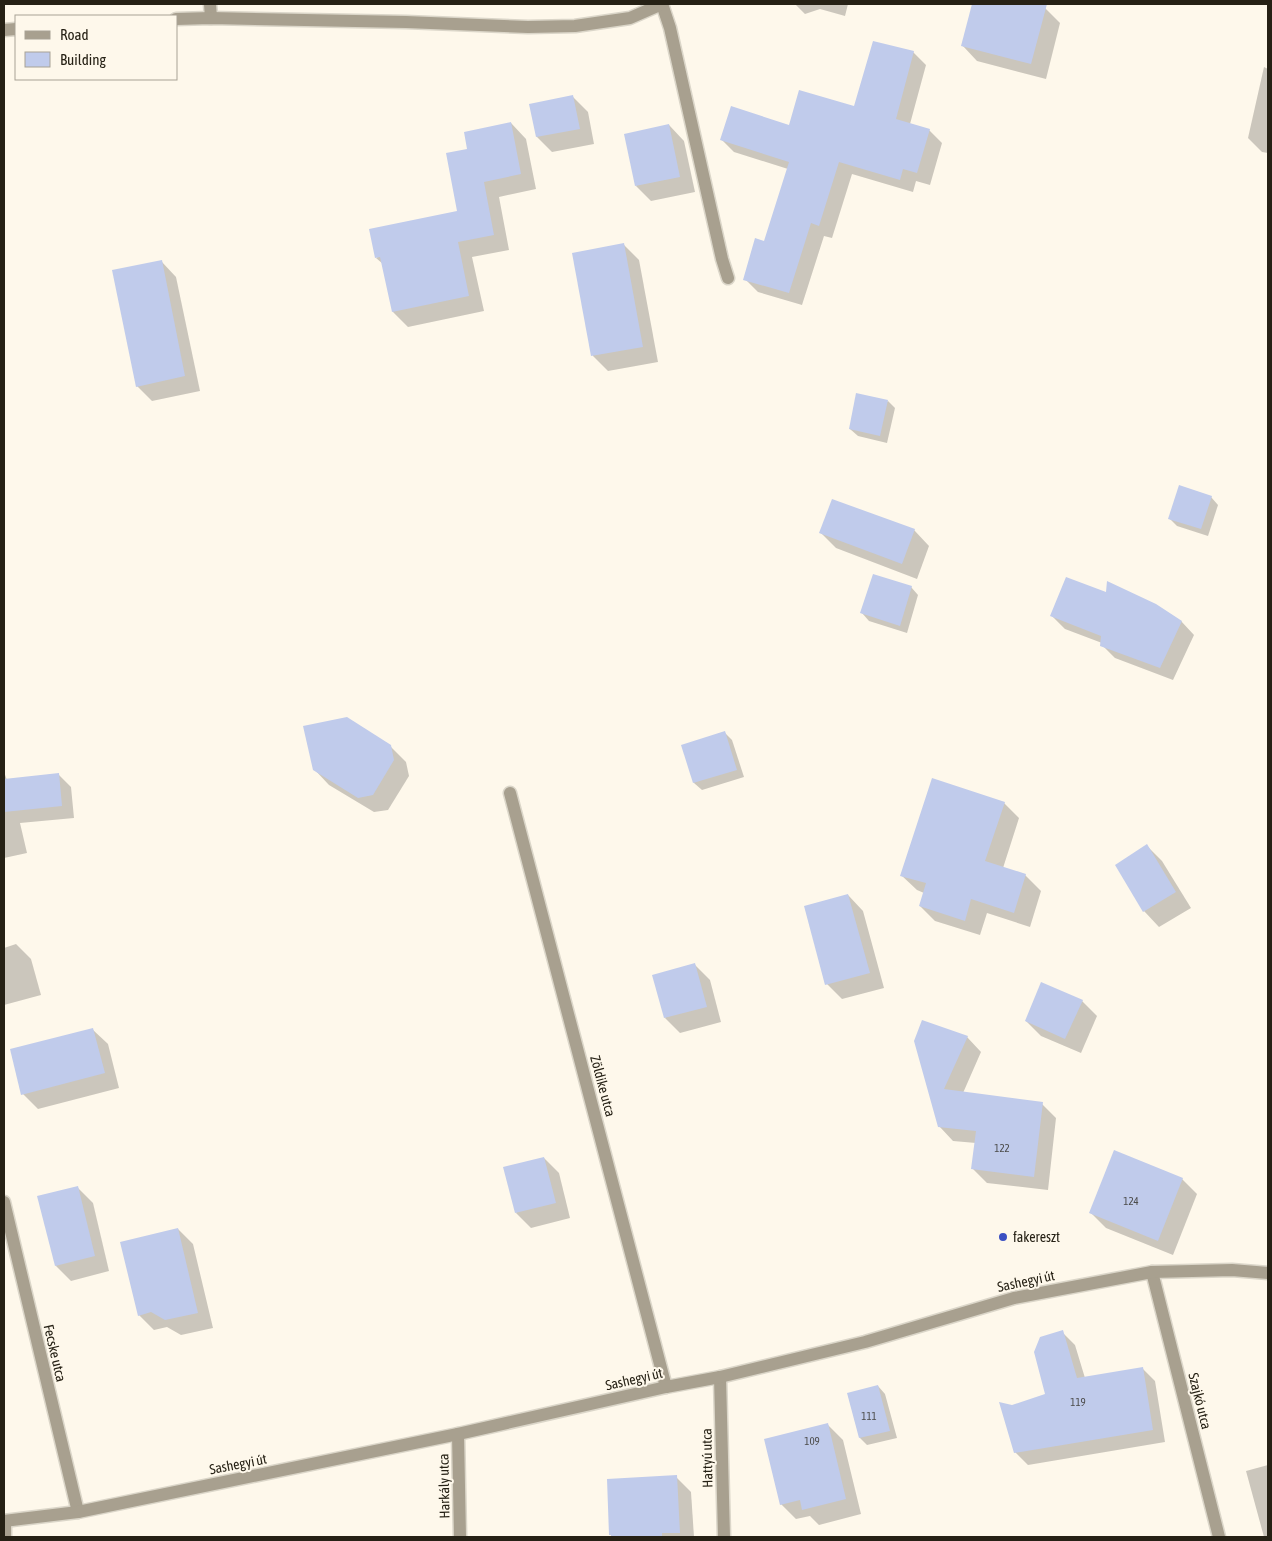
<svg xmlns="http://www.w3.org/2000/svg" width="1272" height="1541" viewBox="0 0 1272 1541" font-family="'Asap Condensed',sans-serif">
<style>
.shadow{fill:#0003}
.building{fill:#c0cbeb}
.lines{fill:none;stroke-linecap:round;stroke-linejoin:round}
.minor-casing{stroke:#dbd6c9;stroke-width:15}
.minor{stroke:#a8a08f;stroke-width:12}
.poi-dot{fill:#3a4fc2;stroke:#fef8eb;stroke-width:2}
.labels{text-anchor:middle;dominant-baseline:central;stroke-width:4;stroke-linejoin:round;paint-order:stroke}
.number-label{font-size:11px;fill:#4c4c4a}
.street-label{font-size:14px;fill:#262115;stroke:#fef8eb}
.poi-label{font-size:14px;fill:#262115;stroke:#fef8eb;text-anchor:start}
</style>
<rect width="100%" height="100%" fill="#fef8eb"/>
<g class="shadow">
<polygon points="795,4 848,4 845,16 820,9 805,14"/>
<polygon points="973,4 1028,4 1045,8 1060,23 1046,79 977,61 962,45"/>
<polygon points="913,52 926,65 910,124 929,130 942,143 930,185 916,181 913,192 852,174 832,238 824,236 802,305 758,292 745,279 765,243 788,169 734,152 721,139 789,126 855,108"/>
<polygon points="1264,67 1268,69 1268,153 1262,152 1248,138"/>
<polygon points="572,96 588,112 594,144 552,152 537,137 531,105"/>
<polygon points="511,123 526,139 536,189 499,197 509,250 472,257 484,311 408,327 393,312 383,264 376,258 458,212 468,150"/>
<polygon points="669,125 684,141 695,192 651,201 636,186"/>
<polygon points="623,244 639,260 658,362 608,371 593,356 574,254"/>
<polygon points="161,261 176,277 200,391 152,401 137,386"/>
<polygon points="888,401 895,408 887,443 858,436 850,429"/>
<polygon points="1211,497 1218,505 1208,536 1177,526 1169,518"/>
<polygon points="914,530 929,546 917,579 836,548 821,533"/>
<polygon points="911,587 918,595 907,633 869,621 862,613"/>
<polygon points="1052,616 1181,621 1194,635 1173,680 1115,658 1102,645 1102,643 1065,629"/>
<polygon points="724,732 732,740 744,777 702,790 694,783 683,746"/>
<polygon points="390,746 406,762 409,776 388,810 374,812 329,785 314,769"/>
<polygon points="4,772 7,780 58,774 71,787 74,818 20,823 27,853 4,858"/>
<polygon points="1004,803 1019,818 1003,868 1025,875 1041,891 1030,927 987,913 980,935 935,921 920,906 924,893 917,890 901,875"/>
<polygon points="1147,846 1162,861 1191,908 1159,927 1144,911 1117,865"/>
<polygon points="848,895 863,911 884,988 842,999 827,984"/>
<polygon points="16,944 31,959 41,995 4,1005 4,948"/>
<polygon points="695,965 710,980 721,1022 680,1033 665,1018"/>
<polygon points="1082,1001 1097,1016 1081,1053 1041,1036 1026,1021"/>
<polygon points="92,1029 108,1044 119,1088 38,1109 23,1094"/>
<polygon points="967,1037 981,1052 963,1093 1042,1104 1056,1118 1048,1190 987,1183 973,1169 976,1143 953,1141 939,1126 916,1041"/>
<polygon points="544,1158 559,1173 570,1218 531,1228 516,1213"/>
<polygon points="1182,1179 1197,1194 1173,1255 1106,1228 1091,1213"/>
<polygon points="77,1187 93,1203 109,1271 71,1281 56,1266"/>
<polygon points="178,1229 193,1244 213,1328 181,1335 167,1327 154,1330 139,1315"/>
<polygon points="1062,1332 1075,1345 1085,1378 1142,1368 1155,1381 1165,1442 1028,1465 1015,1452 1012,1406 1047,1395"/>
<polygon points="878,1386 885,1394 897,1438 867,1445 860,1438 848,1394"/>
<polygon points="828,1425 843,1440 861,1514 819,1525 810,1516 796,1519 781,1504"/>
<polygon points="1268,1465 1268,1537 1264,1537 1246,1471"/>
<polygon points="676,1477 691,1492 694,1537 612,1537 608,1480"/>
</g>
<g class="building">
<polygon points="972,4 1047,4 1031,64 961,46"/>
<polygon points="873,41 914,51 896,119 930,129 917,173 903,169 900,180 839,162 819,226 811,223 789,293 743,280 755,238 764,241 789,162 720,140 731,106 789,125 799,90 854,106"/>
<polygon points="573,95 580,129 536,137 529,104"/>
<polygon points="511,122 521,174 484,182 494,235 458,242 469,296 392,312 380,257 375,258 369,229 457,211 446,153 467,149 464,132"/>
<polygon points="669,124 680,177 635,186 624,134"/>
<polygon points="624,243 643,347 591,356 572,253"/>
<polygon points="162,260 185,376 136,387 112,270"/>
<polygon points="856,393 888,400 880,436 849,429"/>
<polygon points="1179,485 1212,496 1201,529 1168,519"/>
<polygon points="832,499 915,529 902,564 819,533"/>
<polygon points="873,574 912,586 900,626 860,613"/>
<polygon points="1066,577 1106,592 1107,581 1156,604 1182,621 1160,668 1100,646 1101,636 1050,616"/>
<polygon points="347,717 391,745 394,760 373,795 358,798 313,770 303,726"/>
<polygon points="725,731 737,770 693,783 681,745"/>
<polygon points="59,773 62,806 4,812 4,779"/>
<polygon points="932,778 1005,802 985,861 1026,874 1014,913 971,899 965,921 919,906 926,883 900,876"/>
<polygon points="1147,844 1176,892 1143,912 1115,865"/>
<polygon points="848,894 870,973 825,985 804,906"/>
<polygon points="695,963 707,1007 664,1018 652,975"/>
<polygon points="1041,982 1083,1000 1065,1039 1025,1021"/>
<polygon points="922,1020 968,1036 944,1089 1043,1102 1034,1177 971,1169 976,1131 938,1127 914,1041"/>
<polygon points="93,1028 105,1073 21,1095 10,1049"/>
<polygon points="1114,1150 1183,1178 1158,1241 1089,1213"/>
<polygon points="544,1157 556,1203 515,1213 503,1167"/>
<polygon points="78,1186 95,1256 55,1266 37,1196"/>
<polygon points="178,1228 198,1313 165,1320 151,1312 138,1316 120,1242"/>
<polygon points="1063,1330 1077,1378 1143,1367 1153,1430 1014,1453 999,1402 1012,1405 1045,1394 1034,1352 1040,1337"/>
<polygon points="878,1385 890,1431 859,1438 847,1393"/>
<polygon points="828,1423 846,1499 802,1510 800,1500 780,1505 764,1439"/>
<polygon points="677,1475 680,1533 662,1533 662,1537 611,1537 611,1535 609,1535 607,1479"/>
</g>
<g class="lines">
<g class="minor-casing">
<g id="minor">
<polyline points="210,4 211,18"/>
<polyline points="662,4 670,28 722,259 728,278"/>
<polyline points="176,19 211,18 406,22 528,27 575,26 630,18 662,4"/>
<polyline points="4,30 16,29"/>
<polyline points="510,793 666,1387"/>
<polyline points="4,1202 78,1512"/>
<polyline points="1152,1272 1219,1537"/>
<polyline points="720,1377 724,1537"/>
<polyline points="458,1434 460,1537"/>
<polyline points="4,1521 78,1512 458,1434 666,1387 720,1377 865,1342 1014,1298 1152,1272 1232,1270 1268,1273"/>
<polyline points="5,1537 5,1521"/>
</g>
</g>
<use href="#minor" class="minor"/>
</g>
<circle class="poi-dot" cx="1003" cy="1237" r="5"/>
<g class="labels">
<g class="number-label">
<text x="1002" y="1148">122</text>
<text x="1131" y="1201">124</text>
<text x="1078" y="1402">119</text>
<text x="869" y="1416">111</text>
<text x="812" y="1441">109</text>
</g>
<g class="street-label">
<text transform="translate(603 1086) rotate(75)">Zöldike utca</text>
<text transform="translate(1026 1281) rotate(-12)">Sashegyi út</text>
<text transform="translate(55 1353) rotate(77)">Fecske utca</text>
<text transform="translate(634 1379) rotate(-13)">Sashegyi út</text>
<text transform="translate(1200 1401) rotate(76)">Szajkó utca</text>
<text transform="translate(707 1458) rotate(-91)">Hattyú utca</text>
<text transform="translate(238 1464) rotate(-11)">Sashegyi út</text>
<text transform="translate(444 1486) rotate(-91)">Harkály utca</text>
</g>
<g class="poi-label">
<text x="1013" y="1237">fakereszt</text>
</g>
</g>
<rect width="1272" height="1541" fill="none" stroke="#262115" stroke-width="10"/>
<rect x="15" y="15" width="162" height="65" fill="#fef8eb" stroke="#a8a295"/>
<rect x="25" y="31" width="25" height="8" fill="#a8a08f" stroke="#a8a295"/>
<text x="60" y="40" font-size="15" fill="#262115">Road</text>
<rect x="25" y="52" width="25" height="15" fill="#c0cbeb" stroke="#a8a295"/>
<text x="60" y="65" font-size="15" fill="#262115">Building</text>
</svg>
